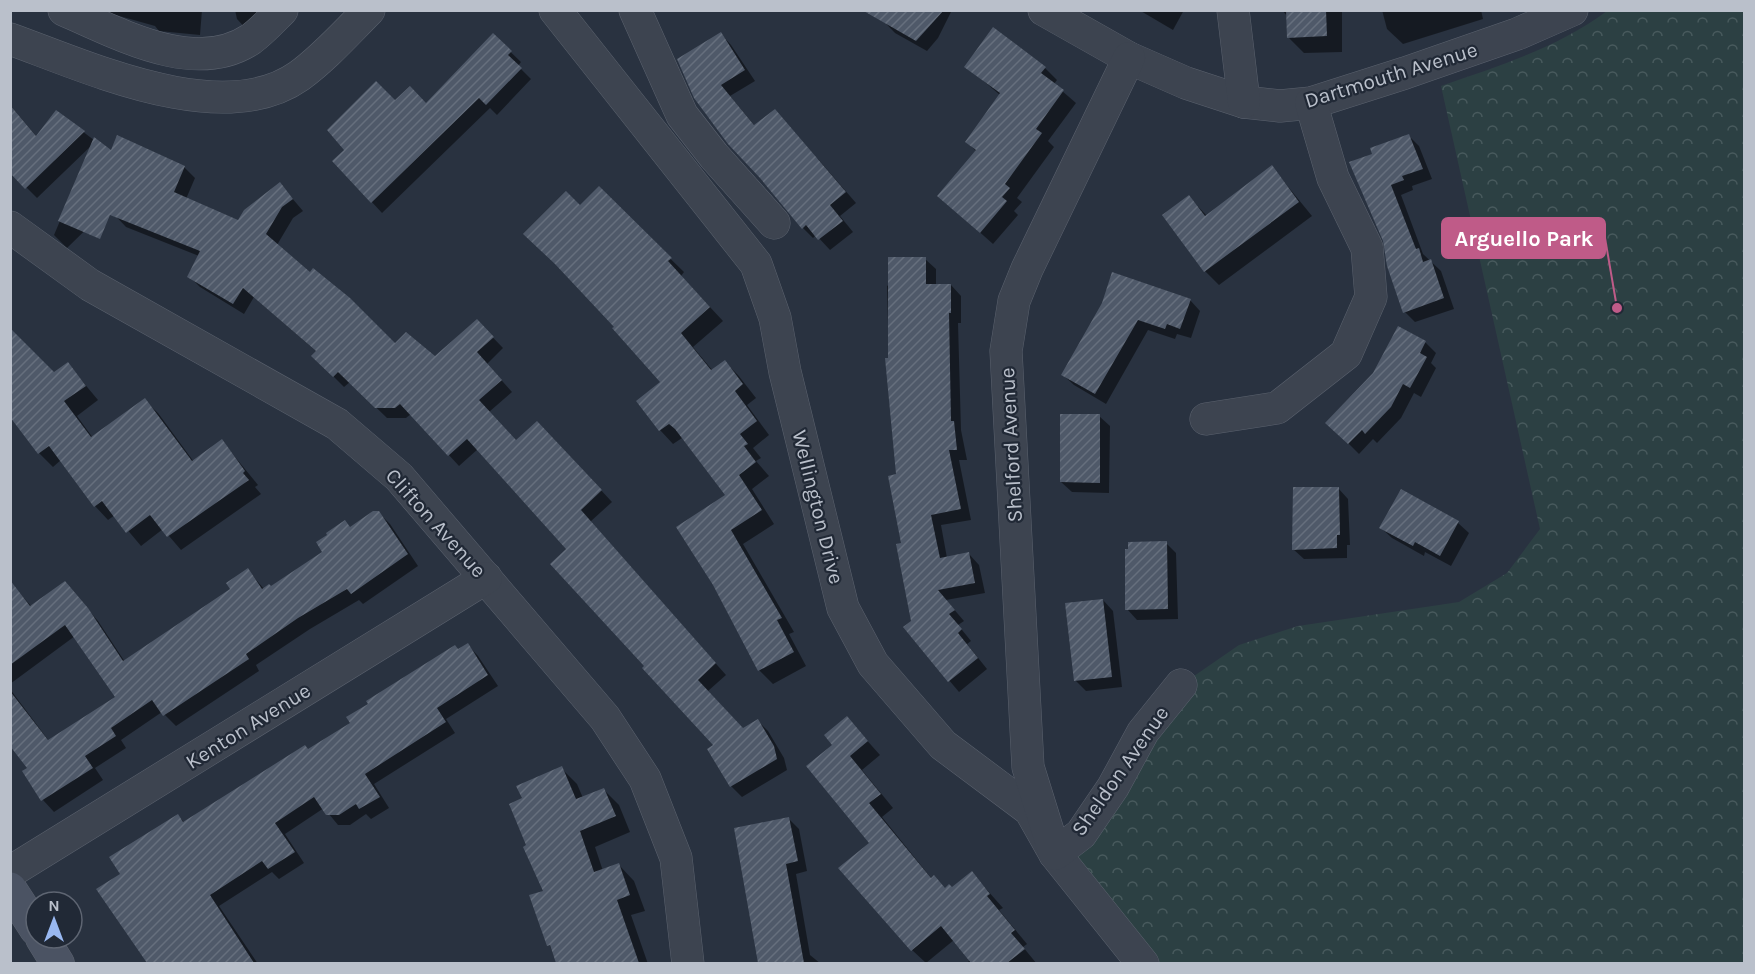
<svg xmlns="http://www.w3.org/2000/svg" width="1755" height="974" viewBox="0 0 1755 974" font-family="Karla,sans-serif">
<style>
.park{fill:url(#park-crowns)}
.shadow{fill:#0007}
.building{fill:url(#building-hatch)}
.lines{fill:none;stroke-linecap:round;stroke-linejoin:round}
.minor-casing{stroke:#5b626e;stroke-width:33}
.secondary-casing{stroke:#5b626e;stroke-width:34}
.minor{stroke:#3d4450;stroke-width:32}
.secondary{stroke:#4b5363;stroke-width:33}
.labels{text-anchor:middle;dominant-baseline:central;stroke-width:4.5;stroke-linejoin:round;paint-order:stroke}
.street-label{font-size:21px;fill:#bac0cb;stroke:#212936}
.leader{fill:none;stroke:#bf5b88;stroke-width:2}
.callout-dot{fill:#bf5b88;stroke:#212936;stroke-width:2}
.callout{fill:#bf5b88;stroke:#bf5b88;stroke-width:2}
.callout-label{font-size:22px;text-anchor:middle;font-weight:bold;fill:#fff}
</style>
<defs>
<pattern id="park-crowns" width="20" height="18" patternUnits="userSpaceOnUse" patternTransform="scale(1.5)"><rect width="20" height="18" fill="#2c4043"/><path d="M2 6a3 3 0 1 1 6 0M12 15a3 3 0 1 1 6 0" fill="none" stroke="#485a5d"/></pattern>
<pattern id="building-hatch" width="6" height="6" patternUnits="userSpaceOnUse" patternTransform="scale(1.5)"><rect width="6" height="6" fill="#4f5969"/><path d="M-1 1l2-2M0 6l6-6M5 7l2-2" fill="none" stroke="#666f7d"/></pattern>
</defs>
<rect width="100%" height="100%" fill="#293240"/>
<path class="park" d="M1607,11h137v952h-595l-94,-109 126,-169 58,-40 59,-19 161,-24 48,-29 33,-44 -99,-443c58,-20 116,-38 166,-75z"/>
<g class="shadow">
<polygon points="98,10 202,10 200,35 159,31 155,26"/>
<polygon points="235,10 276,10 247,30 237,19"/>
<polygon points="873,10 952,10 938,38 927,51 895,33"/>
<polygon points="1139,10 1184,10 1173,30"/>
<polygon points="1282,10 1342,10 1342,52 1304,53 1289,38 1287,16"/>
<polygon points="1382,10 1481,10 1483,19 1403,44 1387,29"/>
<polygon points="721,34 731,45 755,81 730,96 755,126 818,159 856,203 840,216 853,232 830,250 816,235 813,238 803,228 705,113"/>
<polygon points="493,35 521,62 518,66 531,79 497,115 490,108 382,213 334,161 395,102 426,105"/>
<polygon points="966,66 1045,68 1057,80 1054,84 1076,103 1048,141 1054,147 1017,198 1022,202 1014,211 1018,215 993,244 939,196 976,151 967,142 1000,95"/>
<polygon points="10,105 37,137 57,112 111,153 184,167 195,178 186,199 238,222 280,184 303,211 293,218 277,245 395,345 435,358 477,321 503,348 487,364 512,392 489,412 516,441 548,433 612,502 590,522 726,675 708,691 743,729 758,721 768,731 784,758 787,770 742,797 731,786 715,746 646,666 568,549 478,449 459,466 411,414 406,418 387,418 350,382 344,387 313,356 317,352 254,297 244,314 200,287 189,276 199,256 126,227 108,208 67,248 54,235 92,145 37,198 10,171"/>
<polygon points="1409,136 1419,146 1432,179 1412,186 1413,190 1401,195 1423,254 1441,271 1454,309 1415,322 1405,312 1374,154"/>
<polygon points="1272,167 1312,216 1219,285 1205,271 1189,197 1207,216"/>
<polygon points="599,189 684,272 681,276 723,321 693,347 713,371 725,362 738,375 756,398 747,405 769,435 753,448 761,458 756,461 769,476 752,489 774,524 743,544 794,632 789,634 806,666 773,684 759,670 714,584 727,496 682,438 673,444 660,430 663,383 616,327 580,207"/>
<polygon points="925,259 936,269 936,285 951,285 961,296 961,323 958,323 961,430 967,460 959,460 971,520 941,525 947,558 969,554 979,565 985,593 946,600 964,621 958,625 971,641 967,644 987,669 959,692 905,628 912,622 903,545 889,360 887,286"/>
<polygon points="1190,300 1200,311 1191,338 1177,334 1175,339 1148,330 1106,404 1074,385 1063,375 1104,304"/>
<polygon points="1399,328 1426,343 1436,353 1431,363 1436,368 1421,397 1414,393 1401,418 1377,443 1373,439 1359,454 1327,422 1374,374"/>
<polygon points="68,364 98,400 77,416 93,438 144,400 158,413 194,462 222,441 258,485 255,487 261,494 181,550 163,529 141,546 115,515 108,520 95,506 61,460 53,467 39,453 54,374"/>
<polygon points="1099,416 1110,426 1109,493 1072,492 1061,482"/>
<polygon points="1338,488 1348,499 1350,545 1347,545 1347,558 1304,559 1293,549"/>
<polygon points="1401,491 1458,523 1469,533 1451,566 1425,552 1424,556 1392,538 1381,528"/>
<polygon points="378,512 390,524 418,566 363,604 359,600 310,629 256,665 259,671 176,726 162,712 121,740 126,748 95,768 103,780 54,812 43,800 24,771 29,768 10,743 10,689 49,741 117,697 75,636 10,684 10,593 16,589 32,607 65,583 98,621 125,662 232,589 248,570 264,589 271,588 324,552 351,528"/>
<polygon points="1166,543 1176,553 1178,619 1137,620 1127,609"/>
<polygon points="1103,600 1113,611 1122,687 1086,691 1075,680"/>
<polygon points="468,645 478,656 498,686 446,719 455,733 374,784 389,808 371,819 366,814 350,825 338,825 324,808 285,834 304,863 279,879 272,872 219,906 258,964 148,964 98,889 122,874 178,816 185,823 309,751"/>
<polygon points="847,718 880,755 862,770 893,808 882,817 932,879 946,889 952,889 972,873 1003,908 999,910 1027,944 1023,947 1037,964 966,964 970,960 954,940 926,963 912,950 834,745"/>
<polygon points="561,768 577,784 583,798 603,789 619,805 630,832 595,847 603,871 619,865 634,881 645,911 631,915 648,964 557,964 531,896 545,892 528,846 524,799"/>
<polygon points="788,818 799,829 807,871 796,874 810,955 821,964 760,964 758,959"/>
</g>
<g class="building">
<polygon points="862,10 944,10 916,41"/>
<polygon points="1286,10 1326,10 1327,36 1287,38"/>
<polygon points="993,27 1046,67 1041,73 1064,90 1036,129 1042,133 1005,184 1010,188 1002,197 1007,201 980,233 937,196 976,150 965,142 1000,93 964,67"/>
<polygon points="721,32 745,70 721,85 754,125 775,109 846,192 830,205 843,221 818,240 806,225 802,229 760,178 728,144 694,98 677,59"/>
<polygon points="493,33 512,51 508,55 522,68 486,105 479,98 371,203 332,161 344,150 327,130 376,81 395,100 410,86 426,103"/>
<polygon points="10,105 36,136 56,110 85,131 25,189 10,173"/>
<polygon points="1409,134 1423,169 1402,176 1404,180 1391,185 1416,249 1419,248 1423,262 1431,259 1444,298 1403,313 1387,266 1383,241 1349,162 1372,154 1370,148"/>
<polygon points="117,135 185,166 174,192 238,220 244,210 280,182 293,199 282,207 266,234 310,272 313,268 350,298 395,343 406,332 435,356 477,319 494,337 477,352 502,380 479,400 516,440 537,421 602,490 581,510 716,663 698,680 743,728 758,719 774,746 777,759 730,787 707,749 713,745 642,668 644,666 550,564 566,549 467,439 448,456 400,404 395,408 375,408 338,372 333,377 311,356 316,351 243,288 233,304 187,277 200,251 110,215 100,239 58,221 94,137 111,150"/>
<polygon points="1272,165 1299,202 1204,272 1162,215 1189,195 1205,216"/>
<polygon points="599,186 672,258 668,261 710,307 681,333 711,370 725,360 743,384 735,391 757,421 740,434 748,444 744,446 756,462 739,475 762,510 731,530 782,618 777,620 794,652 758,671 713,585 676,527 725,495 675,429 669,424 659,431 636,401 660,382 612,328 614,327 555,264 523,234 566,191 580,205"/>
<polygon points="888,257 926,257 926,284 951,284 951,313 949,313 951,421 954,421 957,450 949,450 961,509 931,515 940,558 969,552 975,583 938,590 955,610 949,614 962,629 958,633 978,658 948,682 903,627 911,621 896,544 901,543 888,476 896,474 885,358 888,358"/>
<polygon points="1112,272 1191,299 1180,329 1167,324 1165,329 1138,320 1095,394 1061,375 1102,303"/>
<polygon points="1398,326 1426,341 1420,353 1427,357 1410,388 1403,384 1391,407 1365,434 1362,430 1348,444 1325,423 1373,373"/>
<polygon points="10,328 54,372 68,362 86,386 64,401 91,437 145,398 192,461 222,439 245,471 243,473 249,480 167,537 150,515 126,533 102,501 94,507 49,446 38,454 10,417"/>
<polygon points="1060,414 1100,414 1100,483 1060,482"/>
<polygon points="1293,487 1339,487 1340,535 1337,535 1337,548 1292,550"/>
<polygon points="1401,489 1459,521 1440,556 1415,542 1413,546 1379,528"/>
<polygon points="373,511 379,511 408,554 351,594 347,589 298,618 246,654 249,659 163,716 152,700 111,728 116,736 85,756 93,768 41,801 22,771 27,768 10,746 10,691 48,740 115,697 65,625 10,665 10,580 30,606 65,581 88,608 123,661 230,589 226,583 248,568 262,589 269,584 271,586 322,552 316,542 327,535 326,533 345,520 350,527"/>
<polygon points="1167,541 1168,609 1125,610 1125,549 1128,549 1128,542"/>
<polygon points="1103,599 1112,677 1074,681 1065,603"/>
<polygon points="468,643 488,675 437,708 446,722 365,774 380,797 359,809 356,804 339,815 326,815 314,797 275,823 295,852 268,869 262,861 210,895 254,963 147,963 96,889 120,874 109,857 178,814 183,822 305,745 308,749 350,723 346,717 368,704 366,701 455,645 458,649"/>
<polygon points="847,716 868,741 850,756 881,794 869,803 931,878 934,875 945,888 949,884 952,887 972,871 990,894 987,896 1015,930 1011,933 1025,949 1007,963 971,963 941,926 911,951 838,868 869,843 806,766 832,745 824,735"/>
<polygon points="562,766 576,799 604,788 616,816 580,831 594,872 619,863 630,895 617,900 639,963 556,963 550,945 547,946 529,895 543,891 523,847 526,845 509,804 522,798 516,786"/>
<polygon points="789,817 798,861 786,864 804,963 758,963 734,828"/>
</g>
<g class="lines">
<g class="minor-casing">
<g id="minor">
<path d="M64,10c54,23 131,67 187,29 11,-8 21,-19 31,-29"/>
<polyline points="555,10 756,264 775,318 785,372 843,608 873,664 943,745 1030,810 1055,854 1143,964"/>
<polyline points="635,10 682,115 714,156 774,223"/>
<polyline points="1044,10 1129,58 1186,83 1244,102 1280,106 1311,103 1405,73 1517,34 1572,10"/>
<polyline points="1233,10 1244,102"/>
<path d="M10,39c78,28 213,91 289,37 25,-18 48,-44 70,-66"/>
<polyline points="1129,58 1027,269 1014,301 1006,351 1028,767 1055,854 1081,834 1113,787 1143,732 1181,685"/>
<polyline points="10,227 90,285 337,424 399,477 605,718 645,779 676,858 688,964"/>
<polyline points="1206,419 1277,408 1346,354 1371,297 1367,248 1333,178 1311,103"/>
<polyline points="10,872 486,578"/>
</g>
</g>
<g class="secondary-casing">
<g id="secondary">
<polyline points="10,889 36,929"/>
<polyline points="42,938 58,964"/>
</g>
</g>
<use href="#minor" class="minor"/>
<use href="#secondary" class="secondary"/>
</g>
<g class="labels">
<g class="street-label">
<text transform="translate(1391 75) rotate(-17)">Dartmouth Avenue</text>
<text transform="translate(1011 445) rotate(-93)">Shelford Avenue</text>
<text transform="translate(818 507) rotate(76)">Wellington Drive</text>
<text transform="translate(436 523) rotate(48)">Clifton Avenue</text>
<text transform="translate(248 726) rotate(-32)">Kenton Avenue</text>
<text transform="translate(1120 771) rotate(-55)">Sheldon Avenue</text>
</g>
</g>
<path class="leader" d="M1617 308L1605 238"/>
<circle class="callout-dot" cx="1617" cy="308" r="6"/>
<rect class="callout" x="1442" y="218" width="163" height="40" rx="6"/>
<g class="callout-label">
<text x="1524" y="246">Arguello Park</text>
</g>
<rect width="1755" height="974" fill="none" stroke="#bac0cb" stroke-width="24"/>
<g transform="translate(54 920)"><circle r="28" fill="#212936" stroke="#5e6572" stroke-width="1.5"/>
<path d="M0-4.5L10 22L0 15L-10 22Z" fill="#99b8f1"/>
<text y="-9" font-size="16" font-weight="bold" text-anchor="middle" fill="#bac0cb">N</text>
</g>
</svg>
